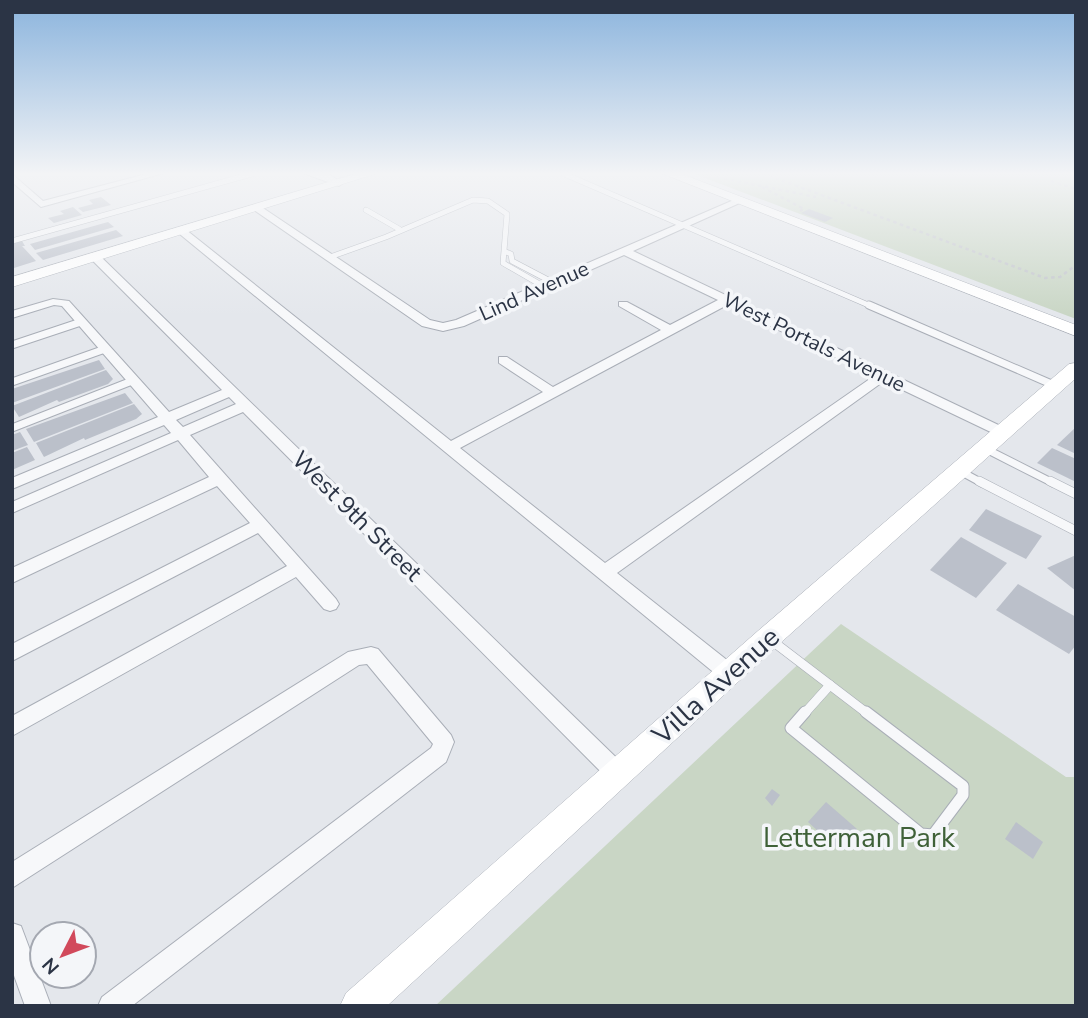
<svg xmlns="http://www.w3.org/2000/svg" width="1088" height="1018" viewBox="0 0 1088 1018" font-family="'Nunito Sans',sans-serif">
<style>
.green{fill:#c9d6c5}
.building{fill:#bbc0ca}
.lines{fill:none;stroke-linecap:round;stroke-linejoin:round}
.lane-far3-casing{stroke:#a9aeb7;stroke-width:6}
.lane-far2-casing{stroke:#a9aeb7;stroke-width:9}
.lane-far1-casing{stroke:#a9aeb7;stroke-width:10}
.lane-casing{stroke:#a9aeb7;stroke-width:13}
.street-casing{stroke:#a9aeb7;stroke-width:2}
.secondary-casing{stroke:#a9aeb7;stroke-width:1}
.path{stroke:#c2c5cb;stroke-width:2.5;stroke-dasharray:3.5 3.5;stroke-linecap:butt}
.lane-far3{stroke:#f7f8fa;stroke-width:5}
.lane-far2{stroke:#f7f8fa;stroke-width:7}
.lane-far1{stroke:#f7f8fa;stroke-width:9}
.lane{stroke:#f7f8fa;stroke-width:11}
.street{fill:#f7f8fa;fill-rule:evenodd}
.secondary{fill:#fff;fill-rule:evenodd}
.labels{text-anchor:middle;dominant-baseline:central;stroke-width:7;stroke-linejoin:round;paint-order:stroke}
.far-street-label{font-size:21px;fill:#2b3445;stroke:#f4f6f9}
.street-label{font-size:24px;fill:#2b3445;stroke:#f4f6f9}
.near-street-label{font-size:28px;fill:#2b3445;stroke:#f4f6f9}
.near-park-label{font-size:28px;fill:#3f6138;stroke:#f4f6f9}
</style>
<rect width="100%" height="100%" fill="#e4e7ec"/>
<g class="green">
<polygon points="692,173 1076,173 1076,319"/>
<polygon points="841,624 1066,777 1076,777 1076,1006 435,1006"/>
</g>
<g class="building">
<polygon points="101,197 111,205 83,212 78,208 93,204 89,200"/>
<polygon points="73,207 82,215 54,223 48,218 64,214 60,211"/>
<polygon points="809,209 833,218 825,222 801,213"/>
<polygon points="108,222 114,227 35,250 30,244"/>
<polygon points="116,230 123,236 43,260 36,253"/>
<polygon points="22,241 25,246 22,246 36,261 14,268 12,244"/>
<polygon points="99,360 105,369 12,403 12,389"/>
<polygon points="106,370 113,379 108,384 59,402 57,400 19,417 12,406"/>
<polygon points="125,393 133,403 34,442 26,429"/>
<polygon points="134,404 142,414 136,419 85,440 84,438 44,457 36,443"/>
<polygon points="1076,427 1076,454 1057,445"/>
<polygon points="20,432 28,445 12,451 12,435"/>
<polygon points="27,447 35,460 12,470 12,453"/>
<polygon points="1052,448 1076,459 1076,482 1037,463"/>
<polygon points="986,509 1042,536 1026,559 969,530"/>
<polygon points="961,537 1007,563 976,598 930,570"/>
<polygon points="1076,555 1076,591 1047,568"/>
<polygon points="1018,584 1076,617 1076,645 1069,654 996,610"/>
<polygon points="772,789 780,795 772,806 765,798"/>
<polygon points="826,802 857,829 840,851 808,822"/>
<polygon points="1016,822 1043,842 1033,859 1005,839"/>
</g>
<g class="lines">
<g class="lane-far3-casing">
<g id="lane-far3">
<polyline points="562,173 873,307"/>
<polyline points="366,210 399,229"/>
<polyline points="12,241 255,173"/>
<polyline points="506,252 511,254 512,261 552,282"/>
<polyline points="330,257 386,237 473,200 488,201 507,214 503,263 543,286"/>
</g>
</g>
<g class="lane-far2-casing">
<g id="lane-far2">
<polyline points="869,305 1056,386"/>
<polyline points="12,345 81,322"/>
<polyline points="12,382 105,349"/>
<polyline points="12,428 132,381"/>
<polyline points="986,449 1053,483"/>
<polyline points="960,471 982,483"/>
</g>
</g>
<g class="lane-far1-casing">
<g id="lane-far1">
<polyline points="979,481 1076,531"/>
<polyline points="1050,481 1076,494"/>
<polyline points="771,640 868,714"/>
<polyline points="804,714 830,685"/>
</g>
</g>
<g class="lane-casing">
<polyline id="lane" points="805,712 791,728 921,834 933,835 963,795 963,786 866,712"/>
</g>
<g class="street-casing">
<g id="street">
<polygon points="150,173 164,173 41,207 12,182 12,174 43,201"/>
<polygon points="303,173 328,174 343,183 339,186"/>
<path d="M736,199l8,2 -111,50 376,179 2,3 -7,5 -5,-2 -115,-55 -267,192 120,95 3,6 -3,6 -7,2 -7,-2 -547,-449 9,-2 266,212 92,-49 -44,-29v-6h8l46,30 108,-57 -42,-24v-4h8l43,23 48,-25 -94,-45 -160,71 -21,5 -21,-5 -168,-116v-4h6l170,114 13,3 13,-3zM727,305l147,71 -269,187 -145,-115z"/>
<path d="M91,255h8l528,513 3,7 -3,7 -8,3 -8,-3 -368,-370 -53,23 146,164 3,5 -3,5 -6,2 -6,-2 -28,-32 -284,159v-20l275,-150 -29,-33 -246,128v-17l238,-121 -33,-37 -205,97v-15l197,-91 -31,-37 -166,73v-11l159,-69 -7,-8 -152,64v-11l146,-61 -96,-111 -8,-1 -42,13v-7l41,-12 16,2 100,111 53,-22 -131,-131zM229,397l7,7 -53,23 -7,-7z"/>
<polygon points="371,647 378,649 451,735 454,742 446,762 132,1006 98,1006 102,997 431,748 433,744 367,664 359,665 12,888 12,862 348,652"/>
<polygon points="12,923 21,926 51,1006 25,1006 12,970"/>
</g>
</g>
<g class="secondary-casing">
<g id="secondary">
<polygon points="358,173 378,173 12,287 12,277"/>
<polygon points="661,173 679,173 1076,325 1076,336"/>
<polygon points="1076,363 1076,378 777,646 387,1006 340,1006 346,993 759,630 1069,364"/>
</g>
</g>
<g class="path">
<polyline points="762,173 1045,278 1060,277 1076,265"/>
<polyline points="717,177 816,197"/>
<polyline points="1051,181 1076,189"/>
<polyline points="762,187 804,209 800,211"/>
</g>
<use href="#lane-far3" class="lane-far3"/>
<use href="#lane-far2" class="lane-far2"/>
<use href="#lane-far1" class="lane-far1"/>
<use href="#lane" class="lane"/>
<use href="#street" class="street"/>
<use href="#secondary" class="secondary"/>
</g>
<linearGradient id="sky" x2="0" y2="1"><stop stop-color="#8bb4dd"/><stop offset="0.55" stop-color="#f3f4f6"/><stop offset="1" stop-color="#f3f4f6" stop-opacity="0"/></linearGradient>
<rect width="1088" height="316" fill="url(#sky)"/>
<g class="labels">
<g class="far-street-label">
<text transform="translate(534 291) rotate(-24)">Lind Avenue</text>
<text transform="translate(814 342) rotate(26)">West Portals Avenue</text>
</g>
<g class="street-label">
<text transform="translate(357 516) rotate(45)">West 9th Street</text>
</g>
<g class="near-street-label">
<text transform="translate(716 686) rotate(-42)">Villa Avenue</text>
</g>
<g class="near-park-label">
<text x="859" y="838">Letterman Park</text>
</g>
</g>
<rect width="1088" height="1018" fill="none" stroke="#2b3445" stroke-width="28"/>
<g transform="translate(63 955) rotate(228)"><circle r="33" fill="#f4f6f9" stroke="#a4a8b1" stroke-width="2"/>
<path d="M0-5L12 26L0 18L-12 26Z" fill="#d1495b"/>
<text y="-10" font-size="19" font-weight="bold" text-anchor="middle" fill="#2b3445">N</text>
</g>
</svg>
